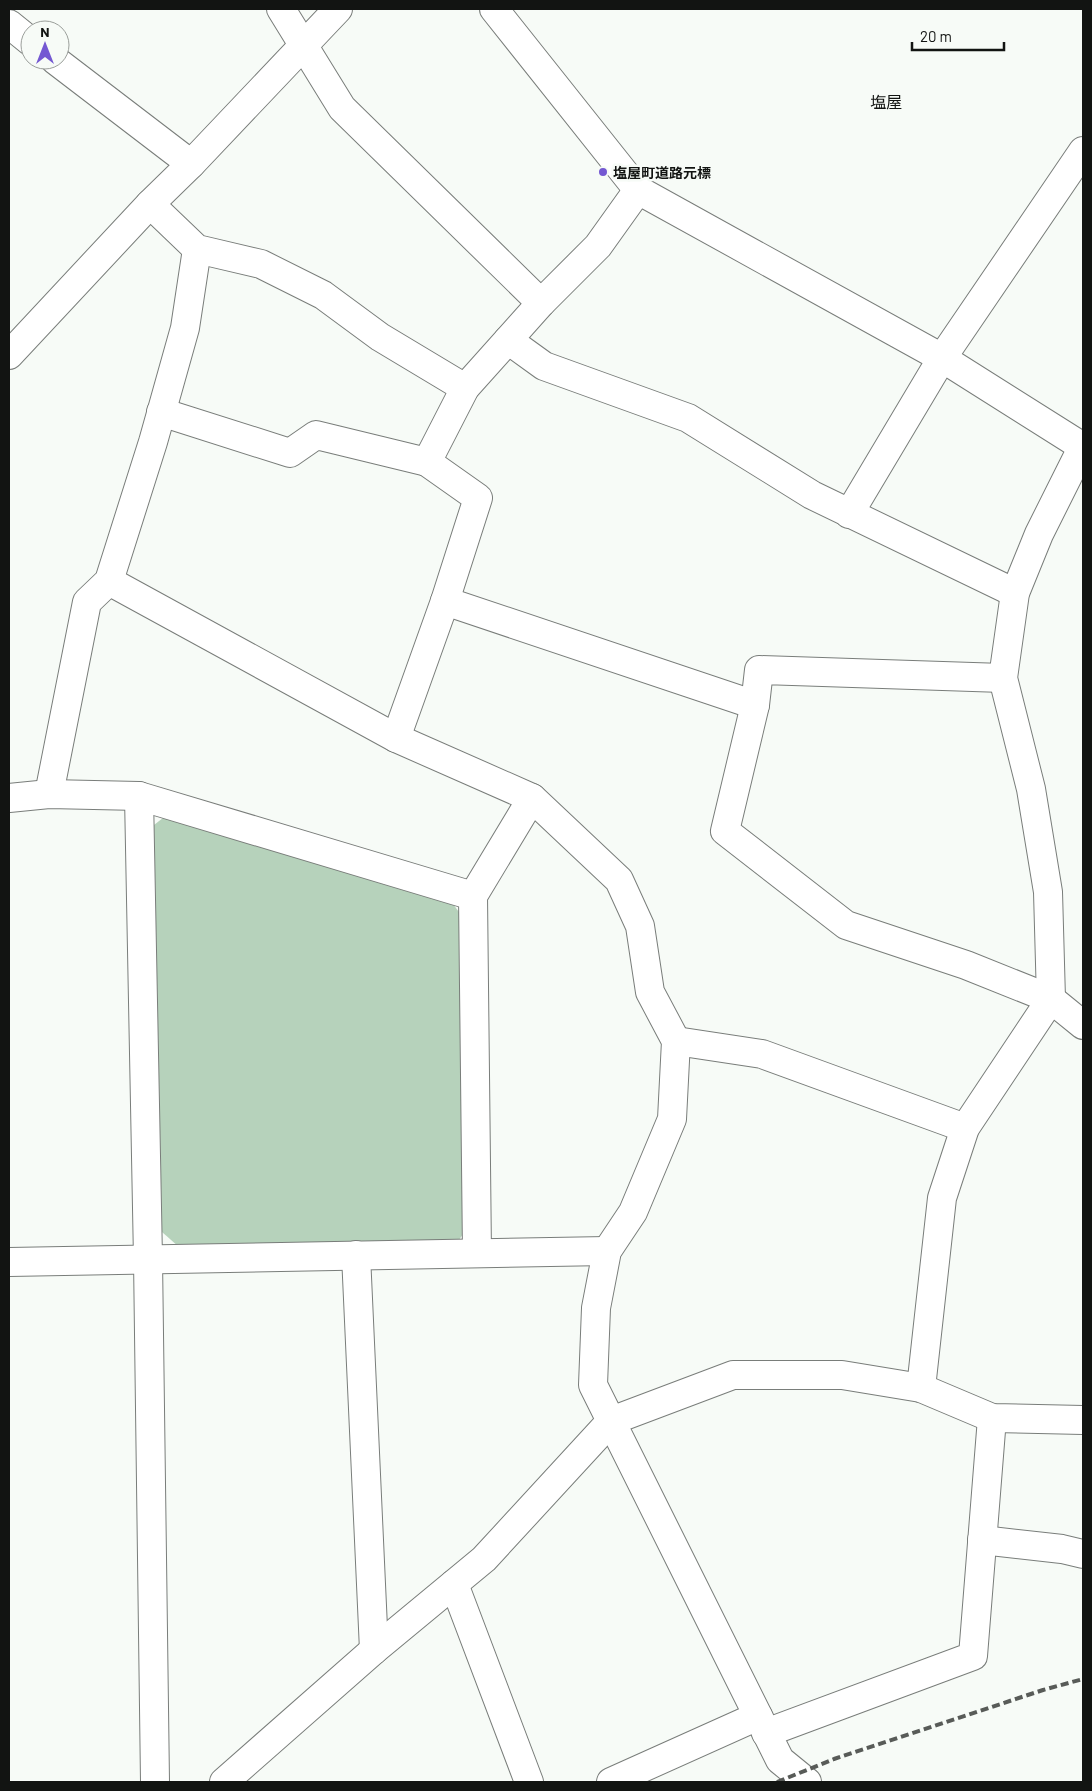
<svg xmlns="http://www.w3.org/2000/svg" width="1092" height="1791" viewBox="0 0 1092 1791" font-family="Barlow,'Noto Sans JP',sans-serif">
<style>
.green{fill:#b6d2bb}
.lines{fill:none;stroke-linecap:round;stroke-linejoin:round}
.minor-casing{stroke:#797d7a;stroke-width:30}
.minor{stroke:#fff;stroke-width:28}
.rail{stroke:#585b58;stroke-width:4;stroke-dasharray:8 4;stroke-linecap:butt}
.poi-dot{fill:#7458d2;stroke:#f7fbf7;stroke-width:2}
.labels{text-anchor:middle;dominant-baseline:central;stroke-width:5;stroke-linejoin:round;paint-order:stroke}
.poi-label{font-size:14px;font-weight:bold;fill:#121412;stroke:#f7fbf7;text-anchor:start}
.quarter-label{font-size:16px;fill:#121412;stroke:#f7fbf7}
</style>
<rect width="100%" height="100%" fill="#f7fbf7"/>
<polygon class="green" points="168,814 451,901 461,915 469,1225 459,1240 179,1247 162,1232 154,825"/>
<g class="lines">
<g class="minor-casing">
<g id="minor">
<polyline points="281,9 342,108 541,303"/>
<polyline points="494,9 638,190 942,358 1083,447"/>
<polyline points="9,24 30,41"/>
<polyline points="55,60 191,164"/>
<polyline points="150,204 197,249 261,264 323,295 380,337 465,388"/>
<polyline points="508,340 544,366 688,418 812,495 1015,593"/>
<polyline points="9,355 150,204 191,164 338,9"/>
<polyline points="161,412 290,453 316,435 427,462"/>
<polyline points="849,514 942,358 1083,151"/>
<polyline points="109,581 396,738 532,798 619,880 640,926 650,992 676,1041 672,1119 633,1212 607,1251 596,1308 593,1385 780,1760 807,1782"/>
<polyline points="445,601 755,705"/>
<polyline points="1003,678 759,670 755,705 725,831 846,925 966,965 1051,999 1083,1025"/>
<polyline points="396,738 445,601 478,498 427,462 465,388 541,303 598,246 638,190"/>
<polyline points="49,794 87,602 109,581 153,442 185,328 197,249"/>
<polyline points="139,796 148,1259 155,1782"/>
<polyline points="9,798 49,794 139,796 473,896"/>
<polyline points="676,1041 762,1054 965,1128"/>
<polyline points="477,1253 473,896 532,798"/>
<polyline points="356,1255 374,1650"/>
<polyline points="9,1262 607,1251"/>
<polyline points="921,1388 942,1198 965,1128 1051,999 1048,892 1031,789 1003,678 1015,593 1039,534 1083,446"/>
<polyline points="982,1540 1062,1549 1083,1554"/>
<polyline points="454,1584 529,1782"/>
<polyline points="766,1733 973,1656 992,1418"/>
<polyline points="224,1782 374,1650 484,1559 611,1421 733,1375 842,1375 921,1388 992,1418 1083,1420"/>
<polyline points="611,1782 758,1716"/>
</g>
</g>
<use href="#minor" class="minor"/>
<polyline class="rail" points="777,1782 834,1759 1043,1690 1083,1679"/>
</g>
<circle class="poi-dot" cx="603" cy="172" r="5"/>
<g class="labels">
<g class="poi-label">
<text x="613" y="172">塩屋町道路元標</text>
</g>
<g class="quarter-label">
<text x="886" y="101">塩屋</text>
</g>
</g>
<rect width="1092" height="1791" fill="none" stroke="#121412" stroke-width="20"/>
<g transform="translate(45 45)"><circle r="24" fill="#f7fbf7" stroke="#9b9f9b"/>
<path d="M0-4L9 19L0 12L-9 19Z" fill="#7458d2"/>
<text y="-8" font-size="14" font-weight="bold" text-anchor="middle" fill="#121412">N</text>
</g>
<path d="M912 42v8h92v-8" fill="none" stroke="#121412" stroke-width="2.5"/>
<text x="920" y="42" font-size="15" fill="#121412" stroke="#f7fbf7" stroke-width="4" paint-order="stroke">20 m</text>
</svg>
